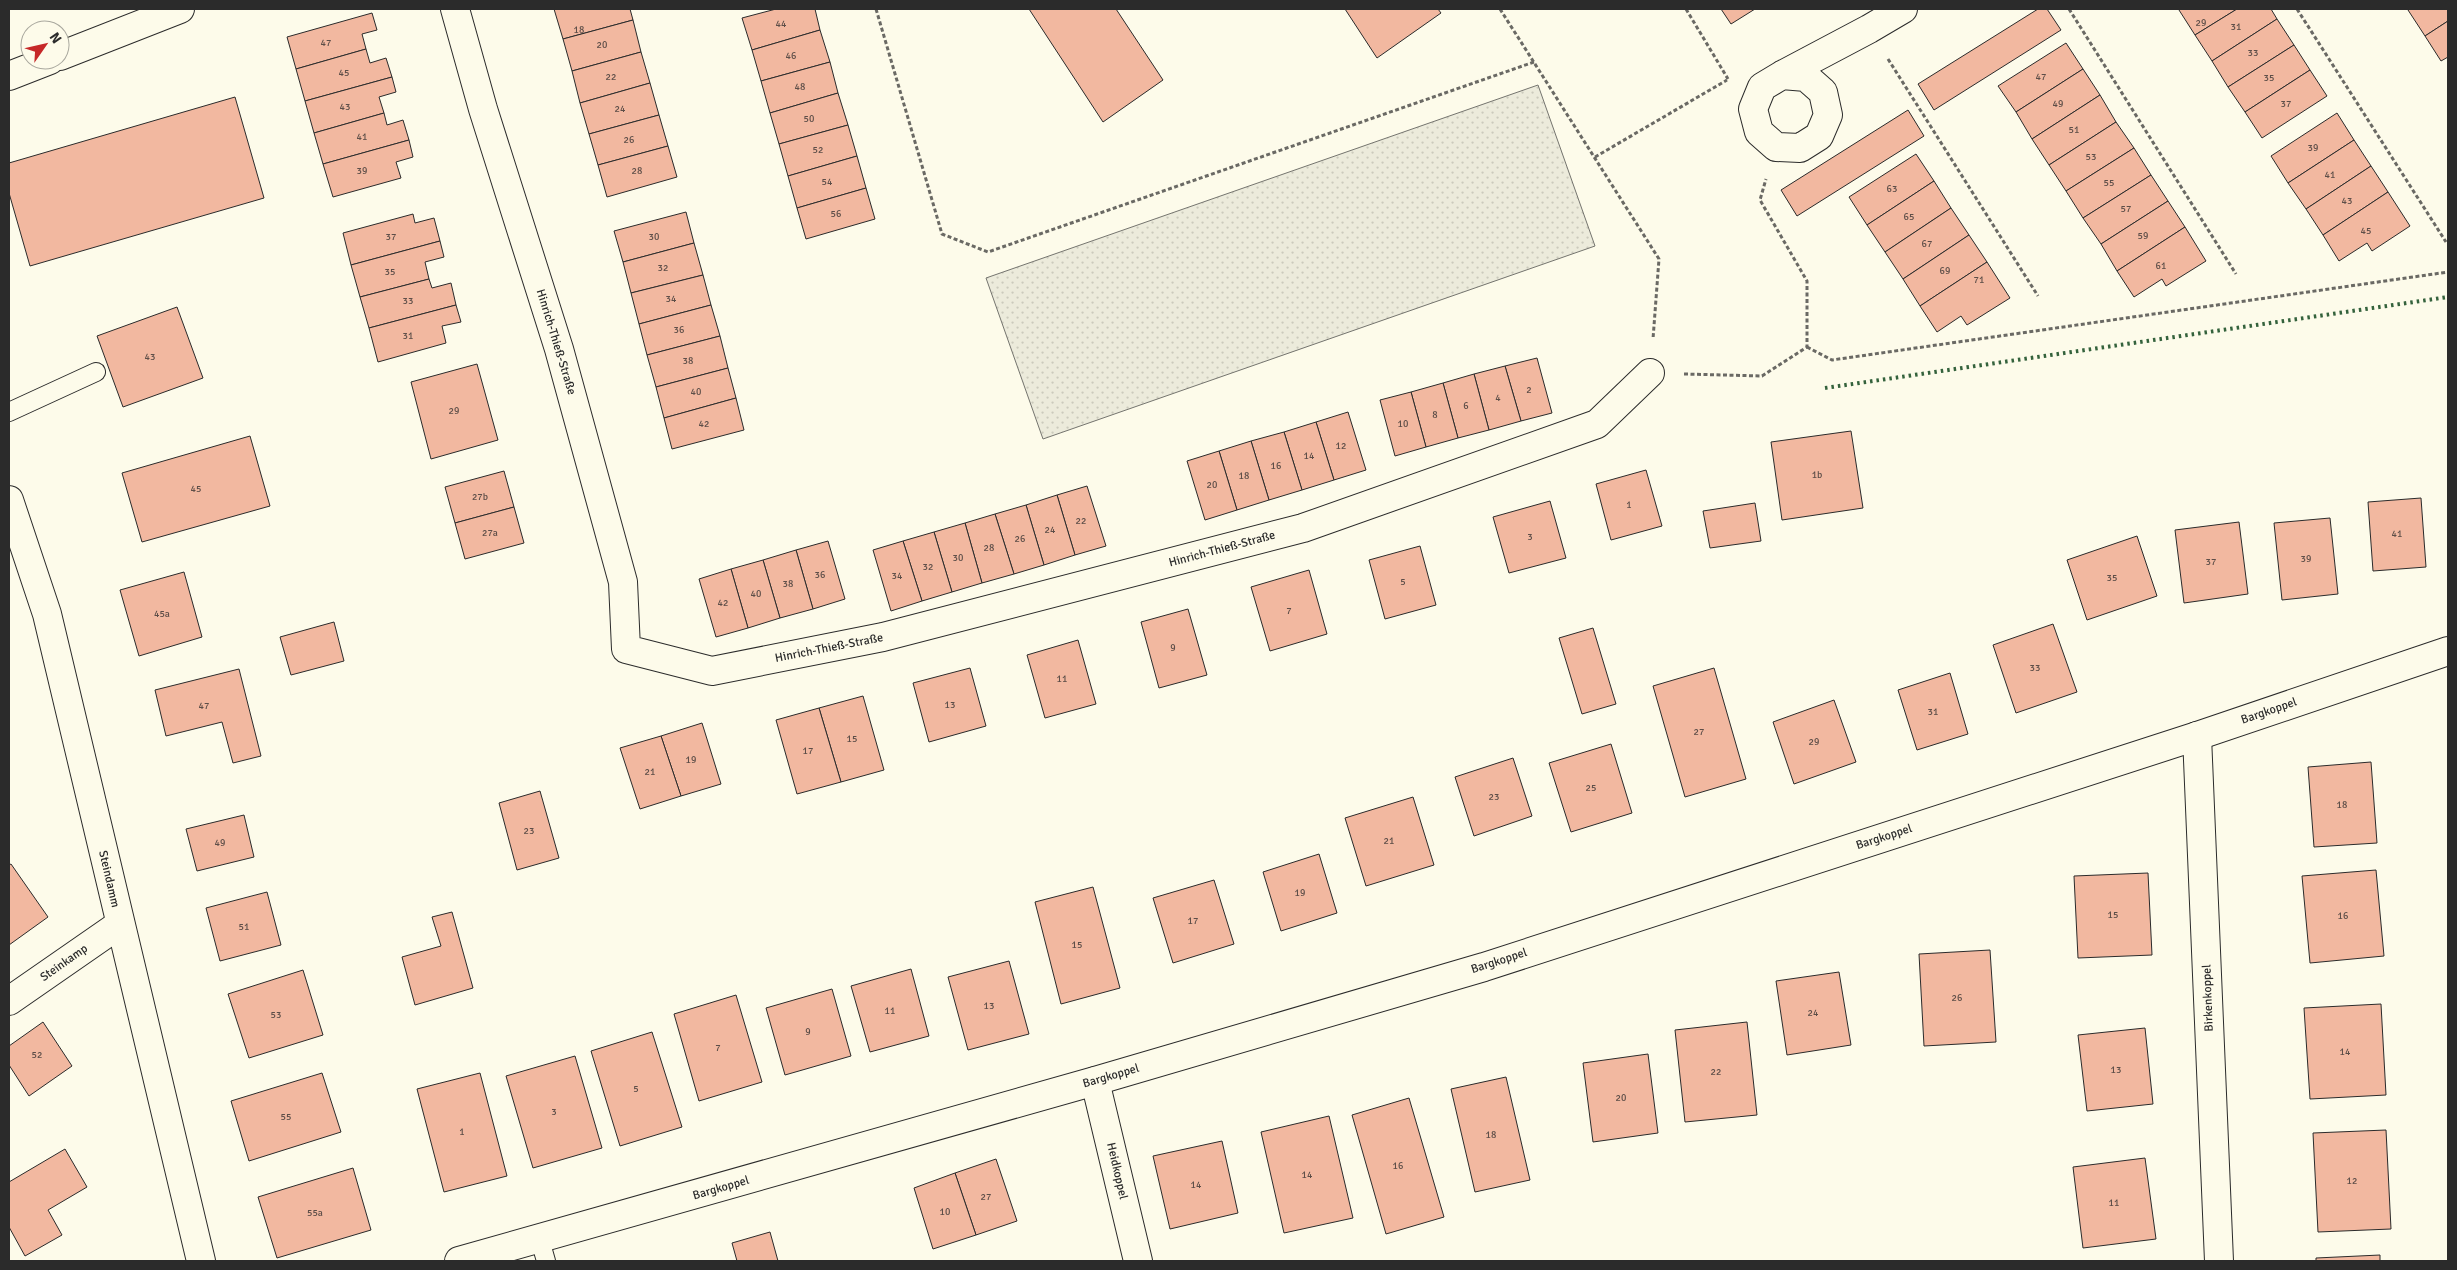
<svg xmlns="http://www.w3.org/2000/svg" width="2457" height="1270" viewBox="0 0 2457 1270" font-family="Signika,sans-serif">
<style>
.green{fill:url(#green-dots);stroke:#74746e}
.building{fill:#f2b8a0;stroke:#2b2b2b}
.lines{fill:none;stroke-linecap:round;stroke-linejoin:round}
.lane-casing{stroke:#2b2b2b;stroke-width:20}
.street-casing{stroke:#2b2b2b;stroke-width:30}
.path{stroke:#6a6964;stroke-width:3;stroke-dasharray:4 2.5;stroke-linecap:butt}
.lane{stroke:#fdfbea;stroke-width:18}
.street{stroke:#fdfbea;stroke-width:28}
.hedge{stroke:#34623c;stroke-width:4;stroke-dasharray:2.5 4;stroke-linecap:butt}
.labels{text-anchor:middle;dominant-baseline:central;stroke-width:4;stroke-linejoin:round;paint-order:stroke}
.number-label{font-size:10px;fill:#5d4e48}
.street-label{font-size:12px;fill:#2b2b2b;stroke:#fdfbea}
</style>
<defs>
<pattern id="green-dots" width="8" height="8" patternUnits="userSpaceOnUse" patternTransform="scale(1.25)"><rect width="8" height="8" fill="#ecebdb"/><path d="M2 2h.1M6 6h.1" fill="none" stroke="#cbcabc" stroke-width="1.8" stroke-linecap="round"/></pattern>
</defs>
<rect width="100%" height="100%" fill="#fdfbea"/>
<polygon class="green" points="1538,85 1595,246 1043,439 986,278"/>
<g class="building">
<polygon points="554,9 630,9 633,20 563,39"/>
<polygon points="776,9 815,9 820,30 752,50 742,18"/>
<polygon points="1029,9 1116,9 1163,80 1103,122"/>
<polygon points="1345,9 1438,9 1441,13 1377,58"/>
<polygon points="1721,9 1755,9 1731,24"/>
<polygon points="2038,9 2047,9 2061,30 1934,110 1918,84"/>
<polygon points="2180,9 2237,9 2195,35 2179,10"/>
<polygon points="2237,9 2271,9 2277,19 2212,61 2195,35"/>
<polygon points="2411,9 2448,9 2448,21 2425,36 2408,10"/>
<polygon points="372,13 377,30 362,34 366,49 296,69 287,37"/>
<polygon points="2277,19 2294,45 2228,87 2212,61"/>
<polygon points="633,20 641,52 572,71 563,39"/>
<polygon points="2448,21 2448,57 2441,61 2425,36"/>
<polygon points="820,30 830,62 761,81 752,50"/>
<polygon points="2066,43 2083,69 2016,112 1998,86"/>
<polygon points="2294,45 2310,70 2245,112 2228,87"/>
<polygon points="366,49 370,63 386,58 392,77 305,101 296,69"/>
<polygon points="641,52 650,83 580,103 572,71"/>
<polygon points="830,62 838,93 770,113 761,81"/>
<polygon points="2083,69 2100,95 2032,139 2016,112"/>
<polygon points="2310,70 2327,96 2262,138 2245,112"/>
<polygon points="392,77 396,92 379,97 384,113 314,133 305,101"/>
<polygon points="650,83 659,115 589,134 580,103"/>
<polygon points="838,93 848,125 779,144 770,113"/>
<polygon points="2100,95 2116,122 2049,165 2032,139"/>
<polygon points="235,97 264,198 30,266 9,193 9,163"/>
<polygon points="1908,110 1924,136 1797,216 1781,190"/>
<polygon points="384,113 387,125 403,120 409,140 323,164 314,133"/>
<polygon points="2337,113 2354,140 2288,183 2271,156"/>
<polygon points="659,115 668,146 598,165 589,134"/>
<polygon points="2116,122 2134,148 2066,191 2049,165"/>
<polygon points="848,125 857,156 788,176 779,144"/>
<polygon points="409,140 413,157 396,162 401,178 333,197 323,164"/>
<polygon points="2354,140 2371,166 2306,209 2288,183"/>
<polygon points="668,146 677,177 607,197 598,165"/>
<polygon points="2134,148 2151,175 2083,218 2066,191"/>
<polygon points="1916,154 1934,181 1867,225 1849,197"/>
<polygon points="857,156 866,188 797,208 788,176"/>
<polygon points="2371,166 2388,192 2323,235 2306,209"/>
<polygon points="2151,175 2168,201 2101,244 2083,218"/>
<polygon points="1934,181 1951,208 1885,252 1867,225"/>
<polygon points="866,188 875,219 806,239 797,208"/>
<polygon points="2388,192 2410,226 2372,251 2367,243 2339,261 2323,235"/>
<polygon points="2168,201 2185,227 2117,271 2101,244"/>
<polygon points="1951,208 1969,235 1903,279 1885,252"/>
<polygon points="686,212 694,243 623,262 614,231"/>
<polygon points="413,214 415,223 434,218 440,241 351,265 343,233"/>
<polygon points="2185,227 2206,261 2166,286 2162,279 2134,297 2117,271"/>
<polygon points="1969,235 1987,262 1920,306 1903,279"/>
<polygon points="440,241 444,257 425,262 429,279 360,297 351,265"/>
<polygon points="694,243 703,275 631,293 623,262"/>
<polygon points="1987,262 2010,298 1967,325 1961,316 1937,332 1920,306"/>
<polygon points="703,275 711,305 639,324 631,293"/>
<polygon points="429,279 432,288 451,283 456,305 369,328 360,297"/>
<polygon points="456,305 461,322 442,326 446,343 378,362 369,328"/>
<polygon points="711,305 720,336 647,355 639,324"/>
<polygon points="177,307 203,378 123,407 97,336"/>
<polygon points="720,336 728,368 656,387 647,355"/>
<polygon points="1537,358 1552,413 1521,421 1505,366"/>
<polygon points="477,364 498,440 431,459 411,382"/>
<polygon points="1505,366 1521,421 1489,430 1474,374"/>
<polygon points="728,368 736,398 664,418 656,387"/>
<polygon points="1474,374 1489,430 1458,438 1443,383"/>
<polygon points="1443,383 1458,438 1426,447 1411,392"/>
<polygon points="1411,392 1426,447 1395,456 1380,400"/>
<polygon points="736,398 744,430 672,449 664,418"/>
<polygon points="1348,412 1366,470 1334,480 1316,422"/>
<polygon points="1316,422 1334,480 1302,490 1284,432"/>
<polygon points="1851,431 1863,508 1782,520 1771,442"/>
<polygon points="1284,432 1302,490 1269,500 1251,441"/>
<polygon points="250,436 270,506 142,542 122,473"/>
<polygon points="1251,441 1269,500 1237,510 1219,451"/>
<polygon points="1219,451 1237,510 1205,520 1187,461"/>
<polygon points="1646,470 1662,526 1611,540 1596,484"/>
<polygon points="504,471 514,507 455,523 445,487"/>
<polygon points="1087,486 1106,546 1075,555 1057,495"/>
<polygon points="1057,495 1075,555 1044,565 1026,505"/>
<polygon points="2421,498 2426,567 2373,571 2368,502"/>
<polygon points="1550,501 1566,558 1509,573 1493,517"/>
<polygon points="1755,503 1761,541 1710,548 1703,511"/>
<polygon points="1026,505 1044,565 1014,574 995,514"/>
<polygon points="514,507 524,543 465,559 455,523"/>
<polygon points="995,514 1014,574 982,583 965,523"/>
<polygon points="2330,518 2338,594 2282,600 2274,523"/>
<polygon points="2239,522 2248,594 2184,603 2175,530"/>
<polygon points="965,523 982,583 952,592 934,532"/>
<polygon points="934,532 952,592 922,601 903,541"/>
<polygon points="2137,536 2157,596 2087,620 2067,560"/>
<polygon points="828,541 845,599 813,609 796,550"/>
<polygon points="903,541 922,601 891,611 873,550"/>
<polygon points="1420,546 1436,605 1385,619 1369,560"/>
<polygon points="796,550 813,609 780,618 763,560"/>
<polygon points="763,560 780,618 748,628 731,569"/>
<polygon points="731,569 748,628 716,637 699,579"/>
<polygon points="1309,570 1327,634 1270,651 1251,587"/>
<polygon points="184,572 202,637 139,656 120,590"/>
<polygon points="1188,609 1207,675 1159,688 1141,622"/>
<polygon points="334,622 344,661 291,675 280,637"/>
<polygon points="2053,624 2077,692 2016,713 1993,645"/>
<polygon points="1593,628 1616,704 1582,714 1559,638"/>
<polygon points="1078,640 1096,704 1045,718 1027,655"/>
<polygon points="970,668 986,726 929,742 913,683"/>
<polygon points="1714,668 1746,779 1685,797 1653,686"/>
<polygon points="239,669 261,756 233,763 222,722 166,736 155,690"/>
<polygon points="1950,673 1968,734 1917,750 1898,690"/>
<polygon points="863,696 884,770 841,782 819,708"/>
<polygon points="1834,700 1856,762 1794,784 1773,722"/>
<polygon points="819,708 841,782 797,794 776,720"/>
<polygon points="702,723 721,784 681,796 661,736"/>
<polygon points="661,736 681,796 640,809 620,748"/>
<polygon points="1611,744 1632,813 1571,832 1549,763"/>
<polygon points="1513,758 1532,816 1474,836 1455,777"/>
<polygon points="2371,762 2377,843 2314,847 2308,767"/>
<polygon points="540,791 559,858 517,870 499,803"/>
<polygon points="1413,797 1434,865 1366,886 1345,818"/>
<polygon points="244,815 254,857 197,871 186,829"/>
<polygon points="1319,854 1337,913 1281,931 1263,872"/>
<polygon points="11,864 48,917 9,945 9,865"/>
<polygon points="2376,870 2384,956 2310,963 2302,876"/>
<polygon points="2148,873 2152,955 2078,958 2074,876"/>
<polygon points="1214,880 1234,944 1173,963 1153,898"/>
<polygon points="1093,887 1120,988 1061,1004 1035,902"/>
<polygon points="267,892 281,945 220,961 206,908"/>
<polygon points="452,912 473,988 415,1005 402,957 441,946 432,917"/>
<polygon points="1990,950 1996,1042 1924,1046 1919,954"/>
<polygon points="1009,961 1029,1034 968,1050 948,977"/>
<polygon points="911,969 929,1036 870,1052 851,986"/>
<polygon points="303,970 323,1035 249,1058 228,994"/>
<polygon points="1839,972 1851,1045 1787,1055 1776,981"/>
<polygon points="832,989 851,1056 785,1075 766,1008"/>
<polygon points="736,995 762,1082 699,1101 674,1014"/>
<polygon points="2381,1004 2386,1095 2310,1099 2304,1008"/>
<polygon points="43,1022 72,1066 29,1096 9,1065 9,1046"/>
<polygon points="1747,1022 1757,1115 1685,1122 1675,1030"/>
<polygon points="2145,1028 2153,1104 2087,1111 2078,1035"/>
<polygon points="652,1032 682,1127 620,1146 591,1051"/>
<polygon points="1648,1054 1658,1133 1593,1142 1583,1063"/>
<polygon points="575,1056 602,1148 533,1168 506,1076"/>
<polygon points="322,1073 341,1132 249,1161 231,1101"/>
<polygon points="480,1073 507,1176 444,1192 417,1089"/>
<polygon points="1506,1077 1530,1180 1475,1192 1451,1089"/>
<polygon points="1409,1098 1444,1217 1386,1234 1352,1115"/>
<polygon points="1329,1116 1353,1218 1284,1233 1261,1132"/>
<polygon points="2386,1130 2391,1229 2318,1232 2313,1133"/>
<polygon points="1222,1141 1238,1213 1170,1229 1153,1156"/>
<polygon points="65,1149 87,1187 48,1210 62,1235 25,1256 9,1227 9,1182"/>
<polygon points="2145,1158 2156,1239 2083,1248 2073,1167"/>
<polygon points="996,1159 1017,1221 976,1235 955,1173"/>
<polygon points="353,1168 371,1230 277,1258 258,1197"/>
<polygon points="955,1173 976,1235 933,1249 914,1188"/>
<polygon points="770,1232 778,1261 737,1261 732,1243"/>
<polygon points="2380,1255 2380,1261 2316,1261 2316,1258"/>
</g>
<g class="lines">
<g class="lane-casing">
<g id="lane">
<polyline points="9,412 96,372"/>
<polyline points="540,1240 546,1261"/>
</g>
</g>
<g class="street-casing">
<g id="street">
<polyline points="455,9 483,109 559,349 623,582 626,649 712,671 883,637 1303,528 1597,424 1650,373"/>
<polyline points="60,56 180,9"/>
<polyline points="1782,75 1806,77 1823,92 1828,115 1819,136 1800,148 1776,147 1759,132 1753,109 1762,87 1782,75 1869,29 1903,9"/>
<polyline points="9,76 50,60"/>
<polyline points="9,500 47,614 201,1261"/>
<polyline points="2197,736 2219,1261"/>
<polyline points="9,1001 120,924"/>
<polyline points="1095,1081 1138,1261"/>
<polyline points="459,1261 1095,1081 1484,967 2197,736 2448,651"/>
</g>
</g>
<g class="path">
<polyline points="876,9 942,234 988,252 1534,62"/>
<polyline points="1500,9 1659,259 1653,339"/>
<polyline points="1686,9 1728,79"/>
<polyline points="2069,9 2236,274"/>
<polyline points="2297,9 2446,242"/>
<polyline points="1888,59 2038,296"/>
<polyline points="1595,157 1727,80"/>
<polyline points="1807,347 1832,360 2448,272"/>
<polyline points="1684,374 1762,376 1807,347 1807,281 1760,200 1766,179"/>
</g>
<use href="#lane" class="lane"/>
<use href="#street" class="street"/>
<polyline class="hedge" points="1825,388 2448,297"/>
</g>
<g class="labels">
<g class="number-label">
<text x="2201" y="23">29</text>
<text x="781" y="24">44</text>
<text x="2236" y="27">31</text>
<text x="579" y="30">18</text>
<text x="326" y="43">47</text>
<text x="602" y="45">20</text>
<text x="2253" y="53">33</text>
<text x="791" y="56">46</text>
<text x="344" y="73">45</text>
<text x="611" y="77">22</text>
<text x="2041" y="77">47</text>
<text x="2269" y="78">35</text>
<text x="800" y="87">48</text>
<text x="2058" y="104">49</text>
<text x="2286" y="104">37</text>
<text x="345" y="107">43</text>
<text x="620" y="109">24</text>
<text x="809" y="119">50</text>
<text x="2074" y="130">51</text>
<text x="362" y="137">41</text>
<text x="629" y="140">26</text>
<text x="2313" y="148">39</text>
<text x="818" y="150">52</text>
<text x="2091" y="157">53</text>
<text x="362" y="171">39</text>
<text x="637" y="171">28</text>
<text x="2330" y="175">41</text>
<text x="827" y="182">54</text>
<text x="2109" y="183">55</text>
<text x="1892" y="189">63</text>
<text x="2347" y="201">43</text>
<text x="2126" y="209">57</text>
<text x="836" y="214">56</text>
<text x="1909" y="217">65</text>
<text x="2366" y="231">45</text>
<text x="2143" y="236">59</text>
<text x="391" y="237">37</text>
<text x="654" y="237">30</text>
<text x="1927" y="244">67</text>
<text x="2161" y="266">61</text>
<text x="663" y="268">32</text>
<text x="1945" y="271">69</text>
<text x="390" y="272">35</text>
<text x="1979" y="280">71</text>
<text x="671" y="299">34</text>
<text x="408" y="301">33</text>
<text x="679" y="330">36</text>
<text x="408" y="336">31</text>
<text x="150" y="357">43</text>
<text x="688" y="361">38</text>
<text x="1529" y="390">2</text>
<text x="696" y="392">40</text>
<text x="1498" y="398">4</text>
<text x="1466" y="406">6</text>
<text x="454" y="411">29</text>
<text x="1435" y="415">8</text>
<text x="704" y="424">42</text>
<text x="1403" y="424">10</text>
<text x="1341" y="446">12</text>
<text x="1309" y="456">14</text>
<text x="1276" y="466">16</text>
<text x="1817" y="475">1b</text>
<text x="1244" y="476">18</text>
<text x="1212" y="485">20</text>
<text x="196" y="489">45</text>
<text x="480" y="497">27b</text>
<text x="1629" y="505">1</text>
<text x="1081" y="521">22</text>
<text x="1050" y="530">24</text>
<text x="490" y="533">27a</text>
<text x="2397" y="534">41</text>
<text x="1530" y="537">3</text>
<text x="1020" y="539">26</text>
<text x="989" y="548">28</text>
<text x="958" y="558">30</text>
<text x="2306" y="559">39</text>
<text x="2211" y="562">37</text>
<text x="928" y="567">32</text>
<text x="820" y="575">36</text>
<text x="897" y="576">34</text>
<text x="2112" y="578">35</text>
<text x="1403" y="582">5</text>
<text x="788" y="584">38</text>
<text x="756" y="594">40</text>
<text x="723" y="603">42</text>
<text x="1289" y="611">7</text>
<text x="162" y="614">45a</text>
<text x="1173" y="648">9</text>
<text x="2035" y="668">33</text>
<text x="1062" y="679">11</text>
<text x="950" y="705">13</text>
<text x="204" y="706">47</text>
<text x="1933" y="712">31</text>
<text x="1699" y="732">27</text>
<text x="852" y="739">15</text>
<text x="1814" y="742">29</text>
<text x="808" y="751">17</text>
<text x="691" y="760">19</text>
<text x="650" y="772">21</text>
<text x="1591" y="788">25</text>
<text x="1494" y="797">23</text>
<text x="2342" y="805">18</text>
<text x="529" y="831">23</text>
<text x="1389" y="841">21</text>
<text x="220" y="843">49</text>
<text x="1300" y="893">19</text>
<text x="2113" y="915">15</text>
<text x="2343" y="916">16</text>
<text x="1193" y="921">17</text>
<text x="244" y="927">51</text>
<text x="1077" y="945">15</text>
<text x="1957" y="998">26</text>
<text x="989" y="1006">13</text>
<text x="890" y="1011">11</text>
<text x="1813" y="1013">24</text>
<text x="276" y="1015">53</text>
<text x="808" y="1032">9</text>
<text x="718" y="1048">7</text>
<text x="2345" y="1052">14</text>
<text x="37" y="1055">52</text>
<text x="2116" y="1070">13</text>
<text x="1716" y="1072">22</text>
<text x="636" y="1089">5</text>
<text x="1621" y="1098">20</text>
<text x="554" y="1112">3</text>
<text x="286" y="1117">55</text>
<text x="462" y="1132">1</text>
<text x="1491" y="1135">18</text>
<text x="1398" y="1166">16</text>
<text x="1307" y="1175">14</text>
<text x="2352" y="1181">12</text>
<text x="1196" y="1185">14</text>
<text x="986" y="1197">27</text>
<text x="2114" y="1203">11</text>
<text x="945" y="1212">10</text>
<text x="315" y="1213">55a</text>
</g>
<g class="street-label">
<text transform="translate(556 342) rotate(73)">Hinrich-Thieß-Straße</text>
<text transform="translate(1222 549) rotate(-15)">Hinrich-Thieß-Straße</text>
<text transform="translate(829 648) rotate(-11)">Hinrich-Thieß-Straße</text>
<text transform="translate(2269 711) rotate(-19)">Bargkoppel</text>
<text transform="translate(1884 837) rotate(-18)">Bargkoppel</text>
<text transform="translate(109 879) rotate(77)">Steindamm</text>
<text transform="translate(1499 961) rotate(-18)">Bargkoppel</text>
<text transform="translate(64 963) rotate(-35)">Steinkamp</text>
<text transform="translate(2208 998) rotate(-92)">Birkenkoppel</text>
<text transform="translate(1111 1076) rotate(-16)">Bargkoppel</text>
<text transform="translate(1117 1171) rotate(77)">Heidkoppel</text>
<text transform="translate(721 1188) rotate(-16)">Bargkoppel</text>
</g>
</g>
<rect width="2457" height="1270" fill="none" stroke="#2b2b2b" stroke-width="20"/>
<g transform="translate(45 45) rotate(56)"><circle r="24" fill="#fdfbea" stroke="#a9a89e"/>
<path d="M0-4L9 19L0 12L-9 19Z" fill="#c62828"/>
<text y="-8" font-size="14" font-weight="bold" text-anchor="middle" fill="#2b2b2b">N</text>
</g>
</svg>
